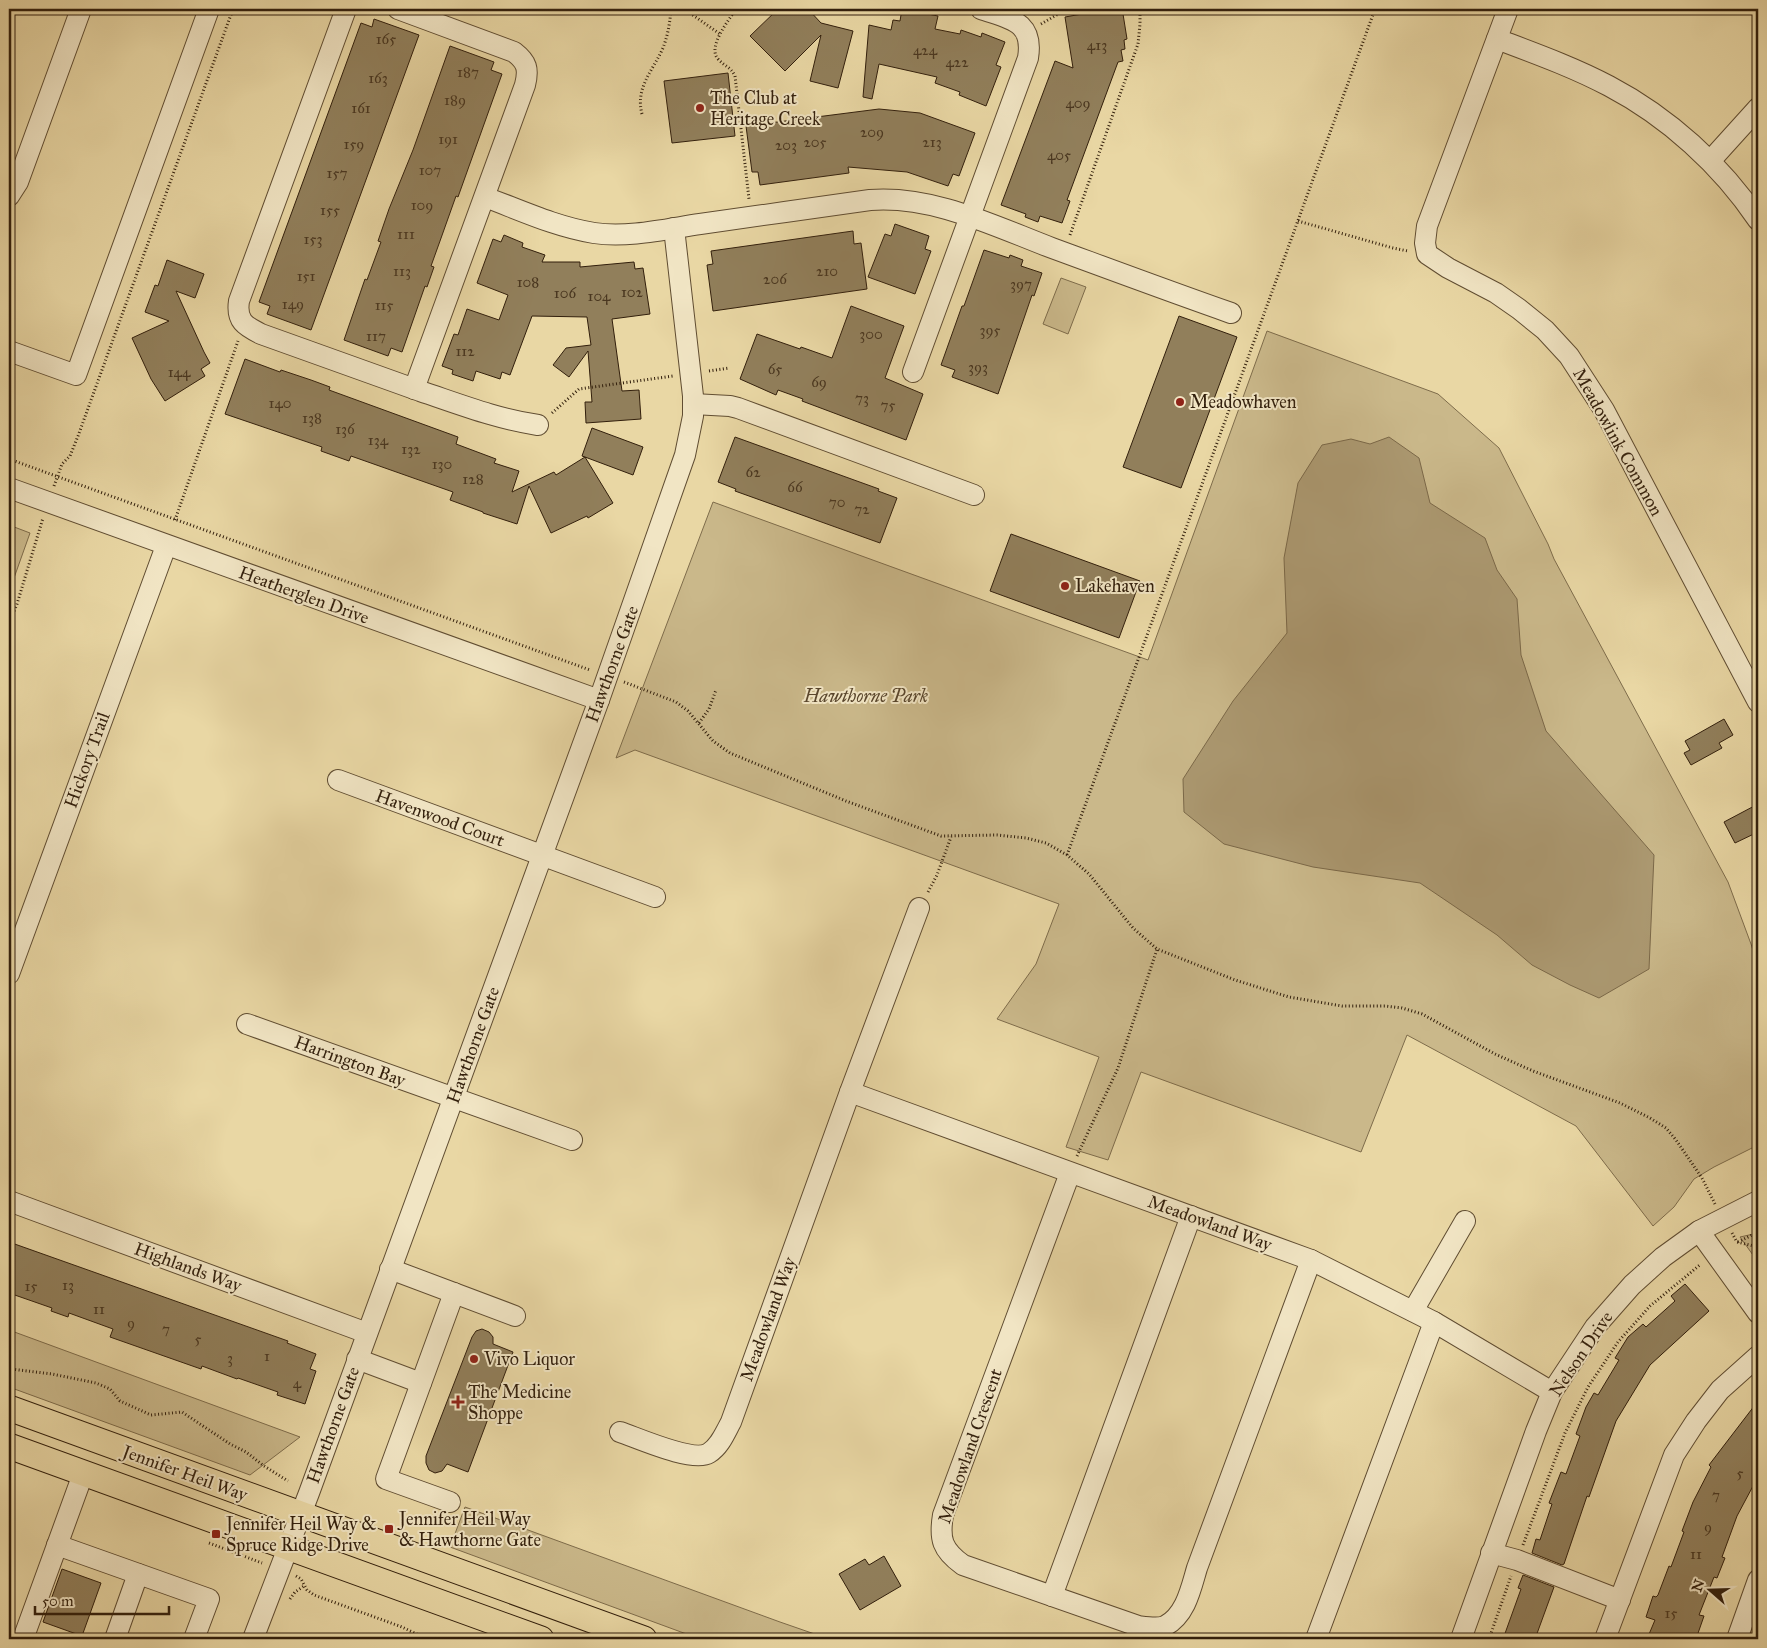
<svg xmlns="http://www.w3.org/2000/svg" width="1767" height="1648" viewBox="0 0 1767 1648" font-family="'IM FELL Great Primer',serif">
<style>
.green{fill:#cab88a;stroke:#7e6c4b}
.water{fill:#ab9870;stroke:#7b6848}
.building{fill:#917f5b;stroke:#321f0c}
.lines{fill:none;stroke-linecap:round;stroke-linejoin:round}
.minor-casing{stroke:#604d32;stroke-width:22}
.major-casing{stroke:#321f0c;stroke-width:27}
.path{stroke:#321f0c;stroke-width:3;stroke-dasharray:1 2.5;stroke-linecap:butt}
.minor{stroke:#f1e5c4;stroke-width:20}
.major{stroke:#e9d7a4;stroke-width:25}
.poi-dot{fill:#8f2418;stroke:#f1e5c4;stroke-width:2}
.labels{text-anchor:middle;dominant-baseline:central;stroke-width:4;stroke-linejoin:round;paint-order:stroke}
.number-label{font-size:15px;fill:#4a3720}
.poi-label{font-size:18px;fill:#321f0c;stroke:#f1e5c4;text-anchor:start}
.street-label{font-size:18px;fill:#321f0c;stroke:#f1e5c4}
.park-label{font-size:18px;font-style:italic;fill:#58452c;stroke:#f1e5c4}
</style>
<rect width="100%" height="100%" fill="#e9d7a4"/>
<filter id="stains"><feTurbulence type="fractalNoise" baseFrequency=".004" numOctaves="4"/><feColorMatrix values="0 0 0 0 .2 0 0 0 0 .09 0 0 0 0 .02 0 0 0 .5 -.17"/></filter>
<radialGradient id="worn" r=".72"><stop offset=".6" stop-color="#630" stop-opacity="0"/><stop offset="1" stop-color="#630" stop-opacity=".3"/></radialGradient>
<g class="green">
<polygon points="1061,278 1086,287 1068,334 1043,324"/>
<polygon points="1267,331 1438,394 1499,448 1548,544 1554,559 1728,882 1751,944 1758,966 1758,1145 1714,1167 1694,1179 1674,1207 1653,1226 1576,1126 1407,1035 1361,1152 1141,1072 1108,1160 1066,1147 1099,1057 997,1019 1036,964 1059,904 635,750 616,758 713,502 1148,660"/>
<polygon points="9,525 30,533 9,592"/>
<polygon points="1758,1233 1758,1262 1740,1237"/>
<polygon points="9,1330 300,1437 250,1475 9,1387"/>
<polygon points="465,1507 780,1622 829,1639 700,1639 450,1547"/>
</g>
<polygon class="water" points="1389,437 1419,458 1430,503 1485,538 1497,570 1517,599 1521,655 1546,731 1654,855 1649,969 1599,998 1570,985 1532,965 1497,935 1420,883 1313,867 1224,844 1184,812 1183,779 1233,701 1287,633 1284,558 1298,483 1322,445 1351,439 1370,444"/>
<g class="building">
<polygon points="778,9 808,9 821,23 853,31 838,88 810,81 821,35 785,71 750,36"/>
<polygon points="902,9 938,16 935,29 960,34 961,30 981,37 982,33 1005,42 996,65 1001,67 986,106 959,95 960,92 935,83 937,77 879,64 872,99 863,97 869,25 891,30 893,20 900,21"/>
<polygon points="1081,9 1118,9 1119,14 1123,14 1127,39 1124,40 1125,49 1121,50 1123,61 1118,62 1067,200 1070,201 1062,223 1040,216 1038,222 1025,217 1026,214 1001,205 1055,61 1073,68 1065,17 1082,14"/>
<polygon points="374,19 419,35 311,330 267,314 270,306 259,302 361,23 372,27"/>
<polygon points="450,46 494,62 491,70 502,74 458,197 456,196 440,241 431,266 434,267 427,287 425,286 402,352 391,348 388,356 344,340 365,279 367,280 381,242 378,241 389,209 413,150"/>
<polygon points="728,73 735,136 672,143 664,81"/>
<polygon points="879,109 920,113 975,133 959,176 953,174 948,186 907,172 848,167 849,173 760,185 758,172 752,172 746,126"/>
<polygon points="895,224 929,236 925,249 931,251 915,294 868,277 885,234 891,236"/>
<polygon points="853,231 854,244 861,243 867,289 713,311 707,265 713,264 711,251"/>
<polygon points="504,235 523,243 522,247 545,255 542,262 580,262 580,267 634,262 635,269 643,268 650,314 612,319 622,391 639,390 641,419 586,423 585,402 592,402 588,351 569,377 553,365 566,348 591,345 587,317 532,316 510,375 502,372 500,379 476,371 473,381 452,374 453,370 442,366 454,334 458,335 467,309 499,320 508,295 477,283 493,239 501,242"/>
<polygon points="984,250 1009,258 1010,255 1023,260 1021,266 1042,273 1034,296 1032,295 998,394 952,377 955,370 941,365 962,306 964,306"/>
<polygon points="167,260 204,274 195,298 176,291 204,352 210,363 201,369 205,376 165,401 151,379 132,338 169,321 145,312 155,285 158,286"/>
<polygon points="851,306 904,326 885,378 923,394 906,440 802,401 803,399 778,390 776,395 740,379 757,334 800,349 801,347 832,358"/>
<polygon points="1179,316 1237,337 1181,488 1123,467"/>
<polygon points="245,359 280,372 281,370 311,380 330,387 329,390 458,437 456,444 496,459 494,463 519,471 512,492 554,472 556,475 585,457 582,456 592,428 643,447 633,475 585,457 613,503 588,518 587,516 551,533 529,486 517,524 483,513 483,512 450,500 453,492 351,456 349,461 321,451 322,447 225,414"/>
<polygon points="735,437 879,489 878,491 897,498 880,543 735,491 736,489 718,482"/>
<polygon points="1011,534 1140,581 1119,638 990,591"/>
<polygon points="1724,719 1733,735 1719,743 1722,748 1691,765 1684,753 1690,750 1685,741"/>
<polygon points="1758,804 1758,832 1735,843 1724,822"/>
<polygon points="9,1242 288,1341 287,1343 316,1354 310,1369 316,1371 305,1404 277,1395 278,1392 238,1378 237,1379 202,1366 201,1369 110,1337 113,1329 69,1313 68,1317 51,1311 52,1308 9,1293"/>
<polygon points="1685,1284 1709,1311 1650,1365 1616,1421 1589,1497 1587,1496 1564,1564 1562,1565 1532,1553 1536,1539 1540,1540 1552,1504 1549,1503 1561,1472 1566,1474 1580,1436 1576,1434 1586,1407 1594,1393 1598,1395 1619,1360 1615,1358 1628,1337 1643,1324 1646,1327 1675,1301 1671,1296"/>
<polygon points="482,1329 489,1332 493,1337 493,1344 513,1352 468,1472 447,1464 442,1471 435,1473 429,1470 426,1463 426,1456 472,1337 476,1331"/>
<polygon points="1758,1401 1758,1490 1753,1486 1737,1516 1722,1557 1725,1558 1717,1578 1714,1577 1699,1615 1704,1616 1696,1639 1647,1639 1655,1620 1646,1617 1653,1596 1656,1597 1658,1595 1669,1566 1671,1567 1684,1532 1682,1531 1693,1502 1711,1467 1709,1465"/>
<polygon points="884,1556 901,1586 860,1610 839,1574 865,1559 869,1565"/>
<polygon points="62,1569 101,1583 82,1636 43,1622"/>
<polygon points="1523,1575 1554,1587 1535,1639 1503,1639 1521,1589 1518,1588"/>
</g>
<g class="lines">
<g class="minor-casing">
<g id="minor">
<path d="M346,9l-107,292c-3,20 6,25 22,33 53,19 106,38 159,57 39,13 77,28 118,34"/>
<path d="M398,9l116,43c13,10 15,17 11,33l-111,304"/>
<polyline points="1508,9 1427,226 1425,243 1427,254 1448,268 1496,293 1519,309 1545,330 1569,356 1604,410 1758,702"/>
<path d="M1497,39c37,14 76,28 112,47 59,31 112,79 149,134"/>
<polyline points="1711,160 1758,108"/>
<polyline points="9,196 18,182 81,9"/>
<path d="M485,197c35,13 71,30 109,36 34,5 72,-4 106,-9 57,-8 113,-16 170,-24 63,-5 124,26 182,48 60,22 119,44 179,65"/>
<polyline points="9,351 76,375 209,9"/>
<path d="M913,372l115,-314c6,-37 -18,-39 -47,-49"/>
<polyline points="693,404 730,406 738,408 974,495"/>
<polyline points="9,488 599,700"/>
<polyline points="338,780 655,897"/>
<polyline points="9,974 166,546"/>
<polyline points="247,1024 572,1140"/>
<polyline points="850,1092 1311,1260 1434,1322 1552,1392"/>
<path d="M1070,1173l-127,342c-4,24 -1,35 20,50l175,61c8,1 20,3 27,0 21,-11 26,-38 32,-58l114,-308"/>
<polyline points="9,1201 367,1333"/>
<polyline points="1699,1231 1758,1313"/>
<polyline points="390,1269 515,1316"/>
<polyline points="1413,1311 1465,1221"/>
<polyline points="357,1359 421,1383"/>
<path d="M620,1432c18,6 73,31 89,21 11,-7 16,-20 22,-31l119,-330 69,-184"/>
<polyline points="450,1502 386,1479 454,1293"/>
<polyline points="57,1545 209,1599 194,1639"/>
<polyline points="1491,1553 1517,1560 1620,1600"/>
<polyline points="1052,1596 1191,1216"/>
<polyline points="23,1639 83,1474"/>
<polyline points="115,1639 138,1574"/>
<polyline points="253,1639 309,1493 599,700 685,455 693,416 693,396 674,228"/>
<polyline points="1316,1639 1434,1322"/>
<polyline points="1461,1639 1536,1431 1552,1392 1595,1327 1632,1285 1663,1257 1699,1231 1758,1201"/>
<polyline points="1605,1639 1674,1455 1696,1421 1720,1390 1758,1356"/>
<polyline points="1737,1639 1758,1580"/>
</g>
</g>
<g class="major-casing">
<g id="major">
<polyline points="9,1408 644,1639"/>
<polyline points="9,1446 541,1639"/>
</g>
</g>
<g class="path">
<polyline points="684,9 720,34"/>
<path d="M736,9c-7,11 -29,38 -18,50 6,7 13,8 17,17l14,123"/>
<polyline points="1041,24 1067,9"/>
<path d="M642,114c-7,-27 11,-43 21,-66 5,-13 7,-26 8,-39"/>
<polyline points="1298,221 1393,248 1408,251"/>
<polyline points="1070,235 1138,44 1140,24 1140,9"/>
<polyline points="709,371 729,368"/>
<polyline points="552,413 579,389 673,376"/>
<polyline points="9,459 590,670"/>
<polyline points="54,486 62,464 70,456 78,436 233,9"/>
<polyline points="175,520 238,341"/>
<polyline points="9,624 17,604 43,518"/>
<polyline points="624,682 676,702 688,711 713,741 730,753 846,801 941,836 997,835 1026,838 1046,843 1067,855 1089,874 1133,928 1157,949 1235,980 1289,997 1342,1006 1385,1006 1402,1008 1422,1014 1495,1054 1533,1071 1620,1103 1650,1118 1666,1128 1676,1140 1702,1178 1715,1204"/>
<polyline points="699,723 709,709 716,690"/>
<polyline points="1067,855 1375,9"/>
<polyline points="928,892 937,875 951,837"/>
<polyline points="1077,1156 1118,1068 1157,949"/>
<polyline points="1732,1233 1737,1242 1758,1247"/>
<polyline points="1738,1242 1758,1232"/>
<polyline points="9,1367 11,1369 52,1374 96,1383 110,1389 120,1401 151,1415 182,1412 230,1444 246,1452 264,1466 288,1481"/>
<polyline points="209,1543 262,1563"/>
<polyline points="1523,1545 1565,1433 1588,1387 1618,1342 1650,1306 1701,1264"/>
<polyline points="296,1576 301,1579 307,1590 314,1595 402,1627 427,1639"/>
<polyline points="290,1599 295,1592 304,1586"/>
<polyline points="1489,1639 1511,1576"/>
</g>
<use href="#minor" class="minor"/>
<use href="#major" class="major"/>
</g>
<g class="poi-dot">
<circle cx="700" cy="108" r="5"/>
<circle cx="1180" cy="402" r="5"/>
<circle cx="1065" cy="586" r="5"/>
<circle cx="474" cy="1359" r="5"/>
<path d="M455.5 1394.5h5v5h5v5h-5v5h-5v-5h-5v-5h5z"/>
<rect x="384" y="1524" width="10" height="10" rx="2.5"/>
<rect x="211" y="1529" width="10" height="10" rx="2.5"/>
</g>
<g class="labels">
<g class="number-label">
<text x="386" y="39">165</text>
<text x="1097" y="45">413</text>
<text x="925" y="50">424</text>
<text x="957" y="62">422</text>
<text x="468" y="72">187</text>
<text x="378" y="78">163</text>
<text x="455" y="100">189</text>
<text x="1078" y="103">409</text>
<text x="361" y="108">161</text>
<text x="872" y="132">209</text>
<text x="448" y="139">191</text>
<text x="815" y="142">205</text>
<text x="932" y="142">213</text>
<text x="354" y="144">159</text>
<text x="786" y="145">203</text>
<text x="1059" y="155">405</text>
<text x="430" y="170">107</text>
<text x="337" y="173">157</text>
<text x="422" y="205">109</text>
<text x="330" y="210">155</text>
<text x="406" y="234">111</text>
<text x="313" y="239">153</text>
<text x="402" y="271">113</text>
<text x="827" y="271">210</text>
<text x="306" y="276">151</text>
<text x="775" y="279">206</text>
<text x="528" y="282">108</text>
<text x="1021" y="284">397</text>
<text x="632" y="292">102</text>
<text x="565" y="293">106</text>
<text x="599" y="296">104</text>
<text x="293" y="304">149</text>
<text x="384" y="305">115</text>
<text x="990" y="330">395</text>
<text x="871" y="334">300</text>
<text x="376" y="336">117</text>
<text x="465" y="351">112</text>
<text x="978" y="367">393</text>
<text x="775" y="369">65</text>
<text x="179" y="372">144</text>
<text x="819" y="382">69</text>
<text x="862" y="398">73</text>
<text x="280" y="403">140</text>
<text x="888" y="405">75</text>
<text x="312" y="418">138</text>
<text x="345" y="429">136</text>
<text x="378" y="440">134</text>
<text x="411" y="449">132</text>
<text x="442" y="464">130</text>
<text x="753" y="472">62</text>
<text x="473" y="479">128</text>
<text x="795" y="487">66</text>
<text x="837" y="502">70</text>
<text x="862" y="509">72</text>
<text x="68" y="1285">13</text>
<text x="31" y="1286">15</text>
<text x="99" y="1309">11</text>
<text x="131" y="1323">9</text>
<text x="166" y="1329">7</text>
<text x="198" y="1339">5</text>
<text x="267" y="1356">1</text>
<text x="230" y="1358">3</text>
<text x="297" y="1383">4</text>
<text x="1740" y="1473">5</text>
<text x="1716" y="1495">7</text>
<text x="1708" y="1527">9</text>
<text x="1696" y="1554">11</text>
<text x="1671" y="1613">15</text>
</g>
<g class="poi-label">
<text x="710" y="98">The Club at<tspan x="710" dy="21">Heritage Creek</tspan></text>
<text x="1190" y="402">Meadowhaven</text>
<text x="1075" y="586">Lakehaven</text>
<text x="484" y="1359">Vivo Liquor</text>
<text x="468" y="1392">The Medicine<tspan x="468" dy="21">Shoppe</tspan></text>
<text x="399" y="1519">Jennifer Heil Way<tspan x="399" dy="21">&amp; Hawthorne Gate</tspan></text>
<text x="226" y="1524">Jennifer Heil Way &amp;<tspan x="226" dy="21">Spruce Ridge Drive</tspan></text>
</g>
<g class="street-label">
<text transform="translate(1618 442) rotate(61)">Meadowlink Common</text>
<text transform="translate(304 595) rotate(20)">Heatherglen Drive</text>
<text transform="translate(612 664) rotate(-70)">Hawthorne Gate</text>
<text transform="translate(87 760) rotate(-70)">Hickory Trail</text>
<text transform="translate(440 818) rotate(20)">Havenwood Court</text>
<text transform="translate(473 1045) rotate(-70)">Hawthorne Gate</text>
<text transform="translate(350 1061) rotate(20)">Harrington Bay</text>
<text transform="translate(1210 1223) rotate(20)">Meadowland Way</text>
<text transform="translate(188 1267) rotate(20)">Highlands Way</text>
<text transform="translate(768 1319) rotate(-70)">Meadowland Way</text>
<text transform="translate(1581 1354) rotate(-56)">Nelson Drive</text>
<text transform="translate(333 1425) rotate(-70)">Hawthorne Gate</text>
<text transform="translate(970 1446) rotate(-71)">Meadowland Crescent</text>
<text transform="translate(185 1473) rotate(20)">Jennifer Heil Way</text>
</g>
<g class="park-label">
<text x="866" y="696">Hawthorne Park</text>
</g>
</g>
<rect width="1767" height="1648" fill="none" stroke="#e9d7a4" stroke-width="30"/>
<rect x="10" y="10" width="1747" height="1628" fill="none" stroke="#321f0c" stroke-width="2.5"/>
<rect x="15" y="15" width="1737" height="1618" fill="none" stroke="#321f0c"/>
<g transform="translate(1710 1590) rotate(290)" stroke="#f1e5c4" stroke-width="4" paint-order="stroke">
<path d="M0-4L9 19L0 12L-9 19Z" fill="#321f0c"/>
<text y="-8" font-size="14" font-weight="bold" text-anchor="middle" fill="#321f0c">N</text>
</g>
<path d="M35 1606v8h134v-8" fill="none" stroke="#321f0c" stroke-width="2.5"/>
<text x="42" y="1606" font-size="15" fill="#321f0c" stroke="#f1e5c4" stroke-width="4" paint-order="stroke">50 m</text>
<rect width="100%" height="100%" filter="url(#stains)"/>
<rect width="100%" height="100%" fill="url(#worn)"/>
</svg>
